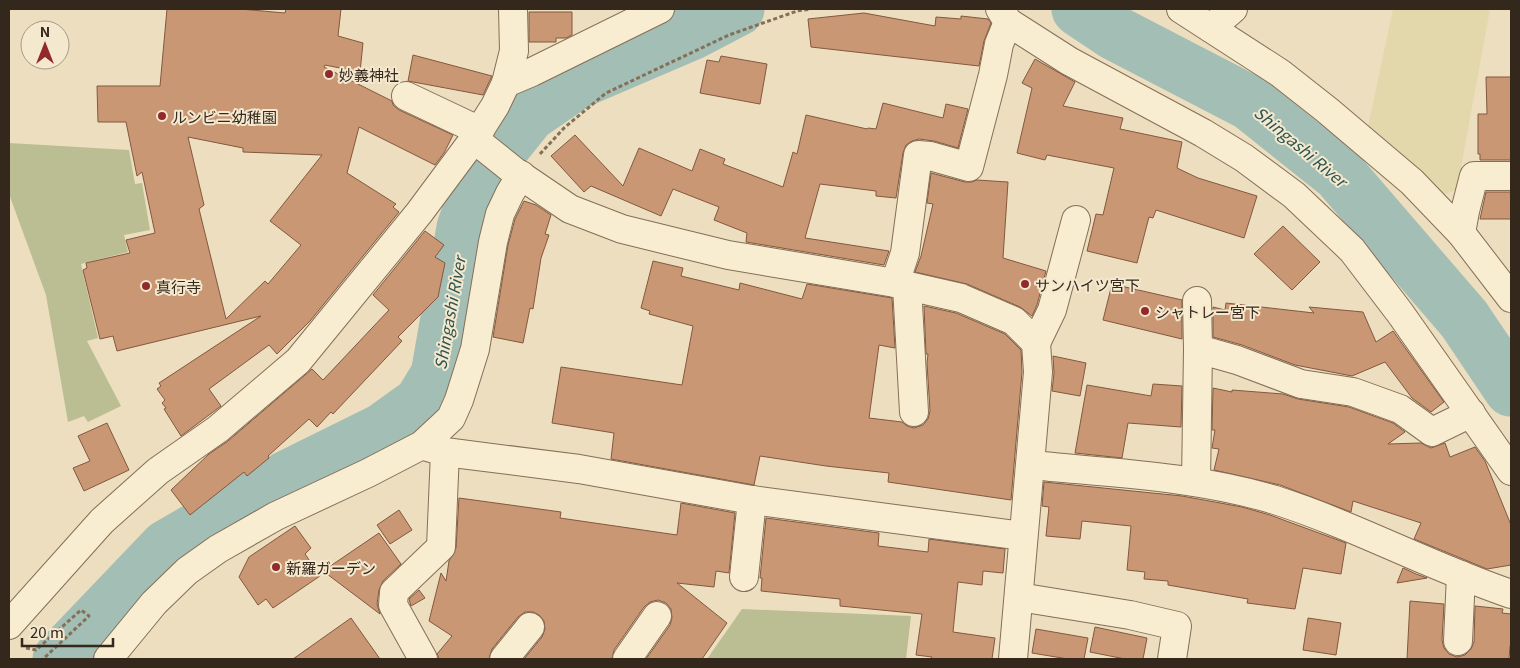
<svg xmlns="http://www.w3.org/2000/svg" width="1520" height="668" viewBox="0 0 1520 668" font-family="Georgia,'Noto Sans JP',serif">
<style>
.farmland{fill:#e2d8ac}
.cemetery{fill:#babe92}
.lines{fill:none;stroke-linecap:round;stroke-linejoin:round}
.river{stroke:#a2beb5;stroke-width:55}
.building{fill:#ca9775;stroke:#83583e;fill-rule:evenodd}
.minor-casing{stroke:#846f57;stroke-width:30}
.path{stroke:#846f57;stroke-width:3;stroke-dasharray:4 2.5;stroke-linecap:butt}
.minor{stroke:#f8ecd1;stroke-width:28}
.poi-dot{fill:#92292b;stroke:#f4e8ce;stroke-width:2}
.labels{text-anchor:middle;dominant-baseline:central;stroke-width:4;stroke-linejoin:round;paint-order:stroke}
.poi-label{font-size:15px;fill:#34271c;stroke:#f4e8ce;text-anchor:start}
.water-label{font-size:16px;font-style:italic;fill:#2b5450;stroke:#f4e8ce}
</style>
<rect width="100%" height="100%" fill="#ecdebe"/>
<polygon class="farmland" points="1393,9 1490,9 1457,189 1444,195 1368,127"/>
<g class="cemetery">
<polygon points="9,143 129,150 135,184 142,183 150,230 124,235 128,252 81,264 98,338 87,341 121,406 88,422 84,416 68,422 46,295 9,194"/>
<polygon points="742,609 911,616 906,659 707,659"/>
</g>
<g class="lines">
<g class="river">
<polyline points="1079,9 1115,33 1250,103 1339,174 1464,319 1511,389"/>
<polyline points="60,659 167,547 285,479 382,431 421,403 438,375 464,228 479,185 500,150 529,114 574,83 693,32 737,9"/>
</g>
</g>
<g class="building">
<path d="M167,9h73l45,4 1,-4h55l-3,27 25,7 -3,29 -35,-7 -1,2 68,34 1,4 6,5 54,25 -9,18 -9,12 -76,-38 -12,46 49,31 -3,3 6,5 -89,109 -33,33 -8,-9 -60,44 12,17 -40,30 -17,-27 2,-1 -4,-5 3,-3 -8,-11 4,-3 -2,-3 102,-67 -144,35 -4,-15 -13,3 -17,-69 4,-2 -1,-5 44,-10 -4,-13 29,-7 -13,-61 -5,4 -11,-54h-28l-1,-36h63zM188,137l55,11v4l79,3 -52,66 31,24 -33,39 -3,-3 -39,38 -27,-110 5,-4z"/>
<polygon points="529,12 572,12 572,35 566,38 556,38 556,42 529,42"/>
<polygon points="864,13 935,26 936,17 961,19 961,16 988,19 991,23 984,41 979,66 811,47 808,19"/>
<polygon points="413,55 492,76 491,78 483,95 408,81"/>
<polygon points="721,56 767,64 760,104 700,93 707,60 719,62"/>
<polygon points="1035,59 1075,82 1063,106 1123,118 1120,129 1182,142 1177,168 1198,178 1257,196 1244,238 1156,210 1153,218 1149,217 1137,263 1087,251 1096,214 1103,215 1114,168 1047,155 1045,160 1017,153 1032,88 1022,83"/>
<polygon points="1486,77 1511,77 1511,160 1480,160 1480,154 1478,154 1478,114 1487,114"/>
<polygon points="883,103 943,118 946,104 968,109 958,148 934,141 919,139 912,141 906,145 903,153 896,198 876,196 876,191 820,184 805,238 889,251 884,265 746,242 747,233 714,220 719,207 673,189 661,216 591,186 584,192 551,156 575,135 623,186 639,148 692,171 700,149 725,159 723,164 783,187 793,152 797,154 806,115 867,129 868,128 876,129"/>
<polygon points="931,173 965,182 972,182 977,180 1008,182 1003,258 1046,271 1037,305 1032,316 1020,307 967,284 915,272 921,256 933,204 927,203"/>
<polygon points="1486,192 1511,192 1511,219 1480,219"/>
<polygon points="524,201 536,205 551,215 545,234 549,235 541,258 533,309 530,308 523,343 493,337 508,245 515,219"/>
<polygon points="1283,226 1320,262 1292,290 1254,254"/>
<polygon points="425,231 444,245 435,257 445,263 438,297 398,337 402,341 333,414 331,412 317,427 309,419 268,456 269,458 247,476 244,472 190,515 171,490 209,454 228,441 312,369 323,380 389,310 373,295"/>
<polygon points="653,261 683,268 681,276 739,290 740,283 802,299 807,284 892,298 895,348 879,345 869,418 902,422 907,426 914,428 923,425 928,419 930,411 927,363 928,354 926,354 924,306 956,313 1005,334 1021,350 1022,372 1011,500 888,482 889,473 826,466 760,456 754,485 611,459 614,433 552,423 561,367 682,385 693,326 649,314 650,311 641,308"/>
<polygon points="1112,284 1182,300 1182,339 1103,320"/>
<polygon points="1226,303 1314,313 1309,307 1363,312 1376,342 1393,331 1444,402 1431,412 1412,398 1385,362 1352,376 1295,365 1242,345 1213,337 1213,307 1225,310"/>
<polygon points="1053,356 1086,363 1080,396 1052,391 1054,373"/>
<polygon points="1153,384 1182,386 1181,427 1128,423 1122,458 1075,453 1087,385 1151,396"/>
<polygon points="1213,388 1232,392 1232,390 1283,394 1298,399 1349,407 1393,423 1405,432 1388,444 1421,443 1431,448 1445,443 1450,457 1475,447 1485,461 1511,525 1511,565 1487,569 1458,557 1414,539 1421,523 1353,501 1351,512 1280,485 1214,470 1219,449 1212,448 1215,430 1212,430"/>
<polygon points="107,423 129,470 84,491 73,468 90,461 78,436"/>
<polygon points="1044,482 1182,496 1242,507 1270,515 1346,543 1341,574 1303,568 1295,609 1247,603 1248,599 1168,585 1168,581 1144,579 1145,572 1127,570 1131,526 1082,521 1080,539 1046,536 1049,507 1042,506"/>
<polygon points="459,498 561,512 560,518 677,535 681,503 735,513 729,573 716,571 714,587 677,583 727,623 702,659 646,659 670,625 672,618 671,609 666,603 658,600 650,602 644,607 614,650 612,659 524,659 542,637 545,629 544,621 539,615 533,612 525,612 518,617 492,649 489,659 439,659 437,654 452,636 429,621 441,573 446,581 449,561 456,548"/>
<polygon points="399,510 412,530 390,544 377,525"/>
<polygon points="766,518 879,533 878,546 928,552 929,539 1005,549 1003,573 983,571 982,585 958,582 953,632 995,638 992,659 931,659 932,657 916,655 922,614 840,606 840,599 761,591 762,578 760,578"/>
<polygon points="295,526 311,548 305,554 320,576 273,608 266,599 258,605 239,577 249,557"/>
<polygon points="379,533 401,564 383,581 379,590 377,604 380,614 323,571"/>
<polygon points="1403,568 1416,574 1427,578 1397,583"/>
<polygon points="419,590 425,598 411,606 409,599"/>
<polygon points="1410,601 1444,604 1442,640 1444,648 1449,654 1457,657 1465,655 1471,649 1474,642 1475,606 1503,609 1502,613 1511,614 1511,647 1510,646 1509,659 1407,659"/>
<polygon points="351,618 380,659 293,659"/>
<polygon points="1308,618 1341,623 1336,655 1303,650"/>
<polygon points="1095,627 1147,638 1143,659 1125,659 1090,652"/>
<polygon points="1036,629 1088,638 1084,659 1068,659 1032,653"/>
</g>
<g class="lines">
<g class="minor-casing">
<g id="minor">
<polyline points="1000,9 1008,22 1069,61 1203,133 1244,158 1294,195 1352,250 1400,313 1511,471"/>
<polyline points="1181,9 1280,73 1327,110 1412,182 1461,233 1511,298"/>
<polyline points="1211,28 1233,9"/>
<polyline points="506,83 514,51 513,9"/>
<polyline points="406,96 480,131"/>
<polyline points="474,139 514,171 570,209 622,229 728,255 895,283 961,298 1014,321 1036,343 1038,372 1013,659"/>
<polyline points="1461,233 1465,211 1474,176 1511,176"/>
<polyline points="895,283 905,253 918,155 930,156 969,167 993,75 999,44 1008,22"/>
<polyline points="907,286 914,412"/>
<polyline points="1197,301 1198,349"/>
<polyline points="1036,343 1052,310 1076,220"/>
<polyline points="445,452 579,469 752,500 1023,536"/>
<path d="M1031,465c81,8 165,11 244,35 81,26 156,67 236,94"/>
<polyline points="1196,482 1198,349 1237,360 1301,384 1353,392 1400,409 1432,432 1471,413"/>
<polyline points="744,577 752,500"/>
<polyline points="1019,597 1130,615 1177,626 1172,659"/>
<polyline points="9,625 102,521 158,471 218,429 298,361 419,213 474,139 495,106 506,83 532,72 660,9"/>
<polyline points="1458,641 1461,575"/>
<polyline points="108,659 154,603 187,571 218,549 276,516 368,473 422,445 451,418 459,400 475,349 493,242 500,214 510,193 521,175"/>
<polyline points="423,659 393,605 394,592 441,547 445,452 428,447"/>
<polyline points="504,659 530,627"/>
<polyline points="627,659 657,616"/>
</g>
</g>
<g class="path">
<polyline points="540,154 564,128 606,93 729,35 797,11 811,9"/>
<polyline points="26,648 36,650 81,610 89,616 43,659"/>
</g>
<use href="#minor" class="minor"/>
</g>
<g class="poi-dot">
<circle cx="329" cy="74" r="5"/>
<circle cx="162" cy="116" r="5"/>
<circle cx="1025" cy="284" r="5"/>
<circle cx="146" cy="286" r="5"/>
<circle cx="1145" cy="311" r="5"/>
<circle cx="276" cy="567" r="5"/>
</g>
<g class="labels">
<g class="poi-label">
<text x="339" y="74">妙義神社</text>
<text x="172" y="116">ルンビニ幼稚園</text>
<text x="1035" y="284">サンハイツ宮下</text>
<text x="156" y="286">真行寺</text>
<text x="1155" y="311">シャトレー宮下</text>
<text x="286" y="567">新羅ガーデン</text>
</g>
<g class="water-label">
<text transform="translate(1301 146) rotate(40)">Shingashi River</text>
<text transform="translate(449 313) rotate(-80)">Shingashi River</text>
</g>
</g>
<rect width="1520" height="668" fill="none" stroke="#34271c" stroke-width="20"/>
<g transform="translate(45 45)"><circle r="24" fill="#f4e8ce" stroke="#a79b87"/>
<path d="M0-4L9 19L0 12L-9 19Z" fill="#92292b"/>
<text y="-8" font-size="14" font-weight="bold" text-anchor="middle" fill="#34271c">N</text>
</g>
<path d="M22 638v8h91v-8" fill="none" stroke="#34271c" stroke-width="2.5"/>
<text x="30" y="638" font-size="15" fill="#34271c" stroke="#f4e8ce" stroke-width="4" paint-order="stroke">20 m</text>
</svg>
